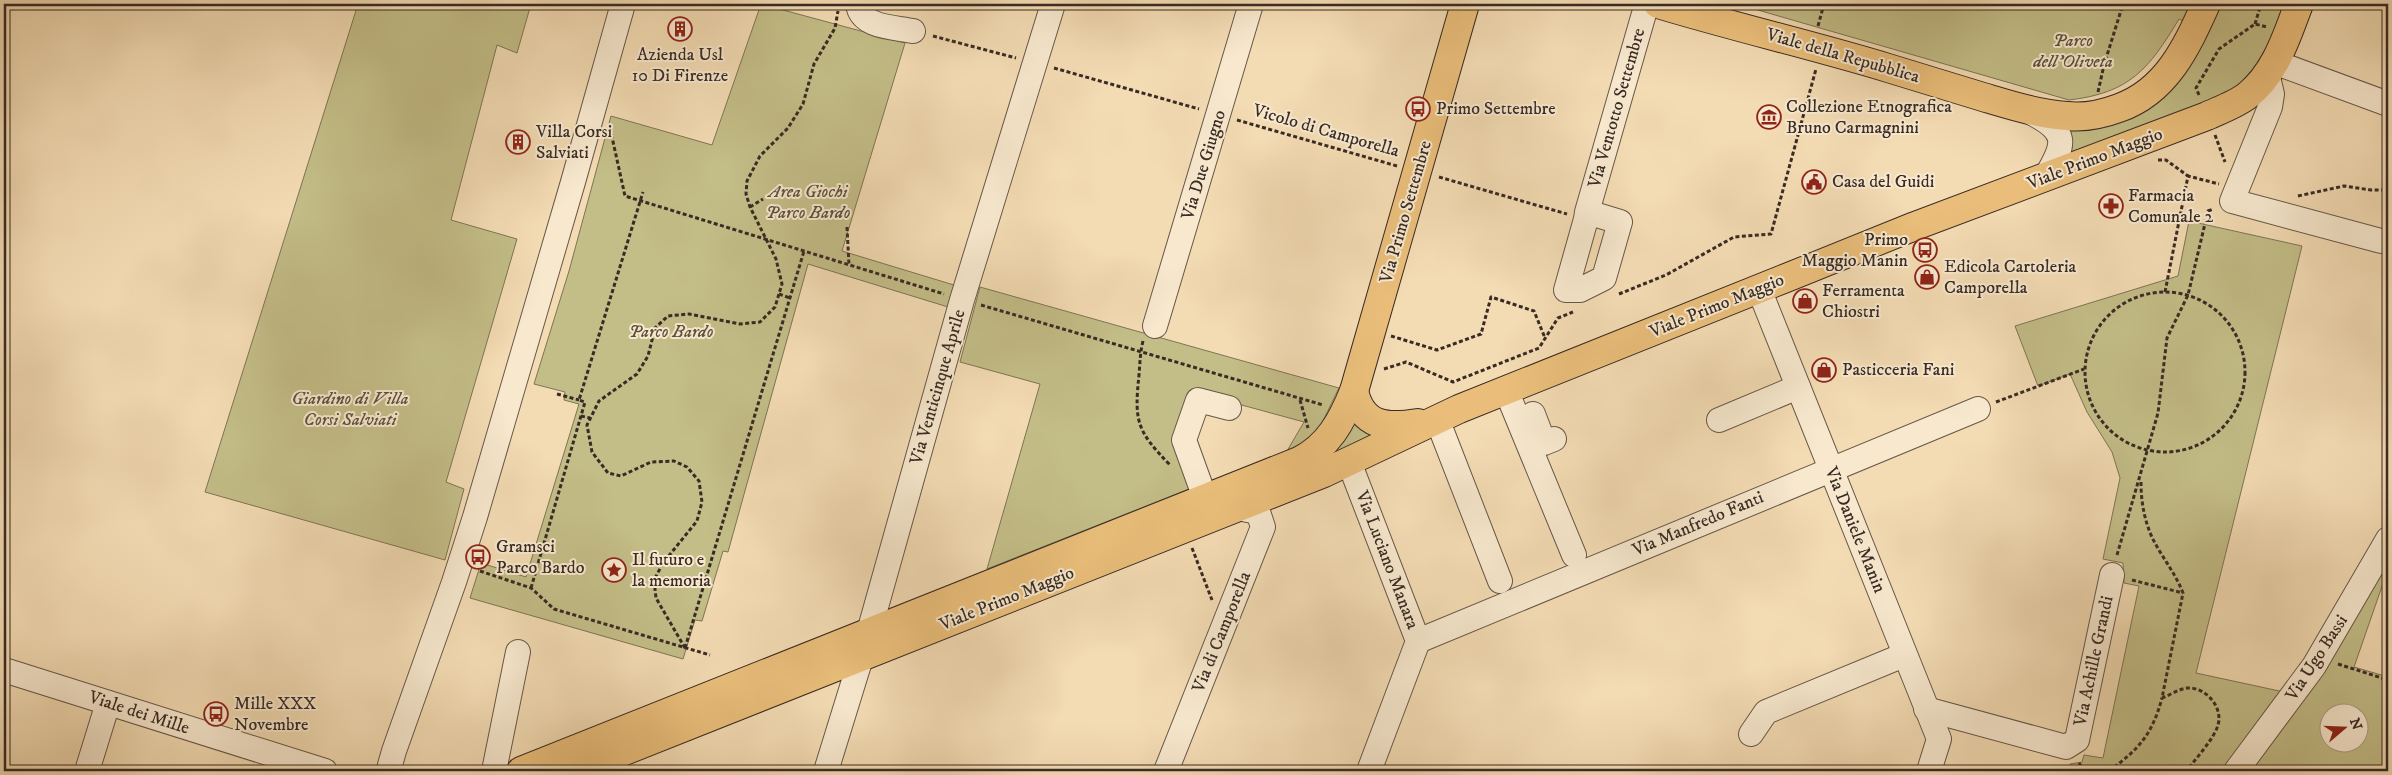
<svg xmlns="http://www.w3.org/2000/svg" width="2392" height="775" viewBox="0 0 2392 775" font-family="'IM FELL DW Pica',serif">
<style>
.green{fill:#c3bd87;stroke:#7e7456;fill-rule:evenodd}
.lines{fill:none;stroke-linecap:round;stroke-linejoin:round}
.minor-casing{stroke:#675748;stroke-width:26}
.major-casing{stroke:#382b25;stroke-width:30}
.path{stroke:#382b25;stroke-width:3;stroke-dasharray:4 2.5;stroke-linecap:butt}
.minor{stroke:#f7e8ce;stroke-width:24}
.major{stroke:#eabe7a;stroke-width:28}
.labels{text-anchor:middle;dominant-baseline:central;stroke-width:4;stroke-linejoin:round;paint-order:stroke}
.park-label{font-size:18px;font-style:italic;fill:#5b503e;stroke:#f7e8ce}
.poi-label{font-size:18px;fill:#382b25;stroke:#f7e8ce;text-anchor:start}
.street-label{font-size:18px;fill:#382b25;stroke:#f7e8ce}
</style>
<rect width="100%" height="100%" fill="#f3dbb3"/>
<filter id="stains"><feTurbulence type="fractalNoise" baseFrequency=".004" numOctaves="4"/><feColorMatrix values="0 0 0 0 .2 0 0 0 0 .09 0 0 0 0 .02 0 0 0 .5 -.17"/></filter>
<radialGradient id="worn" r=".72"><stop offset=".6" stop-color="#630" stop-opacity="0"/><stop offset="1" stop-color="#630" stop-opacity=".3"/></radialGradient>
<g class="green">
<polygon points="358,4 531,4 517,53 497,45 451,220 517,239 446,482 464,489 445,560 205,492"/>
<polygon points="761,4 905,43 842,251 954,285 948,307 808,264 728,552 723,551 702,621 695,620 683,659 470,598 481,563 526,577 579,404 564,400 565,392 534,384 569,271 611,116 712,145"/>
<path d="M1737,4h453l-7,17 -4,-2c-30,50 -49,74 -110,81z"/>
<path d="M2219,4h64c-14,43 -26,67 -62,97l-158,62 5,-34 22,1 44,-14z"/>
<polygon points="2189,221 2302,246 2196,673 2284,692 2226,771 2068,771 2070,764 2082,762 2084,755 2103,758 2139,586 2124,583 2123,563 2103,559 2120,478 2112,452 2087,412 2070,374 2038,386 2015,326 2178,276"/>
<path d="M980,287l359,101c-10,19 -19,45 -36,58 -4,3 -11,4 -16,5l17,-29 -110,-30v95l-207,82 53,-185 -80,-22z"/>
<path d="M1349,418l34,18 -59,23c15,-10 19,-24 25,-41z"/>
<path d="M2388,555v14l-34,98 34,10v94h-142zM2330,712h30v30h-30z"/>
</g>
<g class="lines">
<g class="minor-casing">
<g id="minor">
<path d="M858,4c3,24 36,23 55,27"/>
<polyline points="2274,62 2388,104"/>
<polyline points="2267,73 2272,94 2270,107 2232,201 2381,241"/>
<path d="M2030,112c39,20 36,31 15,66"/>
<polyline points="1587,212 1620,222 1604,278 1580,290 1566,290 1586,219 1587,212 1643,17 1647,4"/>
<polyline points="1759,289 1939,739 1929,771"/>
<polyline points="1155,326 1251,4"/>
<polyline points="1506,390 1574,555"/>
<polyline points="1533,414 1544,443 1554,439"/>
<polyline points="1437,419 1500,581"/>
<polyline points="1719,420 1798,387"/>
<polyline points="1349,462 1418,641 1369,771"/>
<polyline points="1205,498 1184,440 1198,400 1229,408"/>
<polyline points="1418,641 1978,409"/>
<polyline points="4,670 325,771"/>
<polyline points="1926,709 2066,747 2077,740 2112,575"/>
<polyline points="1751,734 1766,712 1904,655"/>
<polyline points="87,771 108,703"/>
<polyline points="391,771 390,765 394,751 454,582 475,517 573,182 623,4"/>
<polyline points="494,771 518,652"/>
<polyline points="826,771 869,632 962,300 1053,4"/>
<polyline points="1166,771 1263,527 1258,512 1237,508"/>
<polyline points="2236,771 2314,666 2388,539"/>
</g>
</g>
<g class="major-casing">
<g id="major">
<path d="M1658,4c76,23 154,41 230,64 32,10 63,19 95,29 27,8 55,17 84,19 18,2 36,-2 52,-8 48,-17 68,-62 87,-104"/>
<path d="M1354,391c8,36 33,37 64,32"/>
<path d="M521,771l778,-310c29,-14 43,-40 55,-70l111,-387"/>
<path d="M574,771l750,-298 135,-64 327,-131 129,-52 292,-110c13,-6 30,-12 41,-21 28,-22 39,-60 51,-91"/>
</g>
</g>
<g class="path">
<polyline points="2255,24 2261,4"/>
<polyline points="1818,26 1824,4"/>
<polyline points="933,36 1016,58"/>
<polyline points="1054,68 1199,109"/>
<polyline points="2098,92 2104,65 2123,4"/>
<polyline points="2199,95 2196,88 2219,49 2255,24 2267,27"/>
<polyline points="1237,120 1397,166"/>
<polyline points="610,128 625,196 944,294"/>
<polyline points="2215,135 2225,162"/>
<polyline points="2158,160 2166,160 2188,176"/>
<polyline points="1439,177 1567,214"/>
<polyline points="2298,196 2344,186 2371,190 2388,190"/>
<polyline points="750,207 763,199"/>
<polyline points="847,227 849,265"/>
<circle cx="2165" cy="372" r="80"/>
<polyline points="2165,292 2188,176 2219,184"/>
<polyline points="779,294 790,298"/>
<polyline points="1619,294 1666,275 1734,237 1771,234 1816,69"/>
<polyline points="981,305 1323,405"/>
<polyline points="1391,336 1437,350 1481,334 1491,297 1534,311 1545,338"/>
<path d="M1143,341c-3,12 -3,22 -4,34 -5,47 -2,56 31,90"/>
<polyline points="1384,369 1406,362 1453,382 1539,348 1558,318 1573,312"/>
<polyline points="557,394 579,400"/>
<polyline points="1300,400 1308,428"/>
<polyline points="1996,402 2084,369"/>
<polyline points="581,416 590,418"/>
<path d="M2141,482c0,19 3,36 10,53 9,20 24,37 32,58l-21,105c8,-3 17,-9 25,-10 20,-1 38,21 30,40 -6,14 -19,28 -29,41l2,2"/>
<polyline points="1192,548 1212,600"/>
<polyline points="2117,555 2158,413 2167,338 2188,295 2208,211 2213,209"/>
<polyline points="480,571 531,588 554,609 710,655"/>
<polyline points="2132,580 2183,593"/>
<polyline points="531,588 585,402 579,400 643,192"/>
<polyline points="685,648 656,598 654,580 663,563 697,521 702,502 699,481 687,467 674,461 651,462 621,476 608,473 592,452 587,425 599,401 637,374 648,356 655,328 668,316 689,314 740,324 760,322 775,307 782,284 776,259 750,207 746,194 747,181 760,156 788,128 803,104 814,64 835,28 838,11"/>
<polyline points="685,648 804,251"/>
<polyline points="2338,664 2388,680"/>
<polyline points="2079,763 2084,771"/>
<path d="M2109,771c30,-22 43,-36 53,-73"/>
</g>
<use href="#minor" class="minor"/>
<use href="#major" class="major"/>
</g>
<defs>
<g id="building-ring" transform="scale(1.25)"><circle r="9.5" fill="#f7e8ce" stroke="#8f2418" stroke-width="1.5"/><path d="M-4-6H4V6H1V3H-1V6H-4ZM-2.5-4.3h1.7v1.8h-1.7ZM.8-4.3h1.7v1.8H.8ZM-2.5-1h1.7V.8h-1.7ZM.8-1h1.7V.8H.8Z" fill="#8f2418"/></g>
<g id="bus-ring" transform="scale(1.25)"><circle r="9.5" fill="#f7e8ce" stroke="#8f2418" stroke-width="1.5"/><path d="M-5-6H5V4H4V6H2V4H-2V6H-4V4H-5ZM-3.5-4V0h7V-4ZM-3.5 1.2v1.5H-2V1.2ZM2 1.2v1.5H3.5V1.2Z" fill="#8f2418"/></g>
<g id="museum-ring" transform="scale(1.25)"><circle r="9.5" fill="#f7e8ce" stroke="#8f2418" stroke-width="1.5"/><path d="M0-6L6-3V-2H-6V-3ZM-5-1h2V3h-2ZM-1-1h2V3h-2ZM3-1h2V3H3ZM-6 4H6V6H-6Z" fill="#8f2418"/></g>
<g id="civic-ring" transform="scale(1.25)"><circle r="9.5" fill="#f7e8ce" stroke="#8f2418" stroke-width="1.5"/><path d="M-.6-6.5H3V-4.5H.6V-3L4-1V1h2V6H-6V1h2V-1L-.6-3ZM-1.2 2.5V6h2.4V2.5Z" fill="#8f2418"/></g>
<g id="pharmacy-ring" transform="scale(1.25)"><circle r="9.5" fill="#f7e8ce" stroke="#8f2418" stroke-width="1.5"/><path d="M-2-6h4v4h4v4h-4v4h-4v-4h-4v-4h4Z" fill="#8f2418"/></g>
<g id="shop-ring" transform="scale(1.25)"><circle r="9.5" fill="#f7e8ce" stroke="#8f2418" stroke-width="1.5"/><path d="M-5-2.5h2.3a2.7 3.5 0 0 1 5.4 0H5L5.5 6h-11ZM-1.5-2.5h3a1.5 2.3 0 0 0-3 0Z" fill="#8f2418"/></g>
<g id="sight-ring" transform="scale(1.25)"><circle r="9.5" fill="#f7e8ce" stroke="#8f2418" stroke-width="1.5"/><path d="M0-6L1.8-2.2L6-1.7L2.9 1.2L3.7 5.4L0 3.3L-3.7 5.4L-2.9 1.2L-6-1.7L-1.8-2.2Z" fill="#8f2418"/></g>
</defs>
<g fill-rule="evenodd">
<use href="#building-ring" x="680" y="29"/>
<use href="#bus-ring" x="1418" y="109"/>
<use href="#museum-ring" x="1769" y="117"/>
<use href="#building-ring" x="518" y="142"/>
<use href="#civic-ring" x="1814" y="182"/>
<use href="#pharmacy-ring" x="2111" y="206"/>
<use href="#bus-ring" x="1925" y="250"/>
<use href="#shop-ring" x="1927" y="277"/>
<use href="#shop-ring" x="1805" y="301"/>
<use href="#shop-ring" x="1824" y="370"/>
<use href="#bus-ring" x="478" y="557"/>
<use href="#sight-ring" x="614" y="570"/>
<use href="#bus-ring" x="216" y="714"/>
</g>
<g class="labels">
<g class="park-label">
<text x="2073" y="41">Parco<tspan x="2073" dy="21">dell'Oliveta</tspan></text>
<text x="808" y="192">Area Giochi<tspan x="808" dy="21">Parco Bardo</tspan></text>
<text x="671" y="332">Parco Bardo</text>
<text x="350" y="399">Giardino di Villa<tspan x="350" dy="21">Corsi Salviati</tspan></text>
</g>
<g class="poi-label">
<text x="680" y="55" text-anchor="middle">Azienda Usl<tspan x="680" dy="21">10 Di Firenze</tspan></text>
<text x="1786" y="107">Collezione Etnografica<tspan x="1786" dy="21">Bruno Carmagnini</tspan></text>
<text x="1436" y="109">Primo Settembre</text>
<text x="536" y="132">Villa Corsi<tspan x="536" dy="21">Salviati</tspan></text>
<text x="1832" y="182">Casa del Guidi</text>
<text x="2128" y="196">Farmacia<tspan x="2128" dy="21">Comunale 2</tspan></text>
<text x="1908" y="240" text-anchor="end">Primo<tspan x="1908" dy="21">Maggio Manin</tspan></text>
<text x="1944" y="267">Edicola Cartoleria<tspan x="1944" dy="21">Camporella</tspan></text>
<text x="1822" y="291">Ferramenta<tspan x="1822" dy="21">Chiostri</tspan></text>
<text x="1842" y="370">Pasticceria Fani</text>
<text x="496" y="547">Gramsci<tspan x="496" dy="21">Parco Bardo</tspan></text>
<text x="632" y="560">Il futuro e<tspan x="632" dy="21">la memoria</tspan></text>
<text x="234" y="704">Mille XXX<tspan x="234" dy="21">Novembre</tspan></text>
</g>
<g class="street-label">
<text transform="translate(1843 56) rotate(16)">Viale della Repubblica</text>
<text transform="translate(1617 108) rotate(-74)">Via Ventotto Settembre</text>
<text transform="translate(1326 131) rotate(16)">Vicolo di Camporella</text>
<text transform="translate(2095 159) rotate(-21)">Viale Primo Maggio</text>
<text transform="translate(1204 165) rotate(-73)">Via Due Giugno</text>
<text transform="translate(1406 212) rotate(-74)">Via Primo Settembre</text>
<text transform="translate(1717 306) rotate(-22)">Viale Primo Maggio</text>
<text transform="translate(938 387) rotate(-74)">Via Venticinque Aprile</text>
<text transform="translate(1698 524) rotate(-23)">Via Manfredo Fanti</text>
<text transform="translate(1855 530) rotate(68)">Via Daniele Manin</text>
<text transform="translate(1387 560) rotate(69)">Via Luciano Manara</text>
<text transform="translate(1007 599) rotate(-22)">Viale Primo Maggio</text>
<text transform="translate(1222 632) rotate(-68)">Via di Camporella</text>
<text transform="translate(2317 658) rotate(-57)">Via Ugo Bassi</text>
<text transform="translate(2094 661) rotate(-78)">Via Achille Grandi</text>
<text transform="translate(139 713) rotate(18)">Viale dei Mille</text>
</g>
</g>
<rect width="2392" height="775" fill="none" stroke="#f3dbb3" stroke-width="20"/>
<rect x="5" y="5" width="2382" height="765" fill="none" stroke="#382b25" stroke-width="2.5"/>
<rect x="10" y="10" width="2372" height="755" fill="none" stroke="#382b25"/>
<g transform="translate(2344 728) rotate(71)"><circle r="24" fill="#f7e8ce" stroke="#ab9c8a"/>
<path d="M0-4L9 19L0 12L-9 19Z" fill="#8f2418"/>
<text y="-8" font-size="14" font-weight="bold" text-anchor="middle" fill="#382b25">N</text>
</g>
<rect width="100%" height="100%" filter="url(#stains)"/>
<rect width="100%" height="100%" fill="url(#worn)"/>
</svg>
